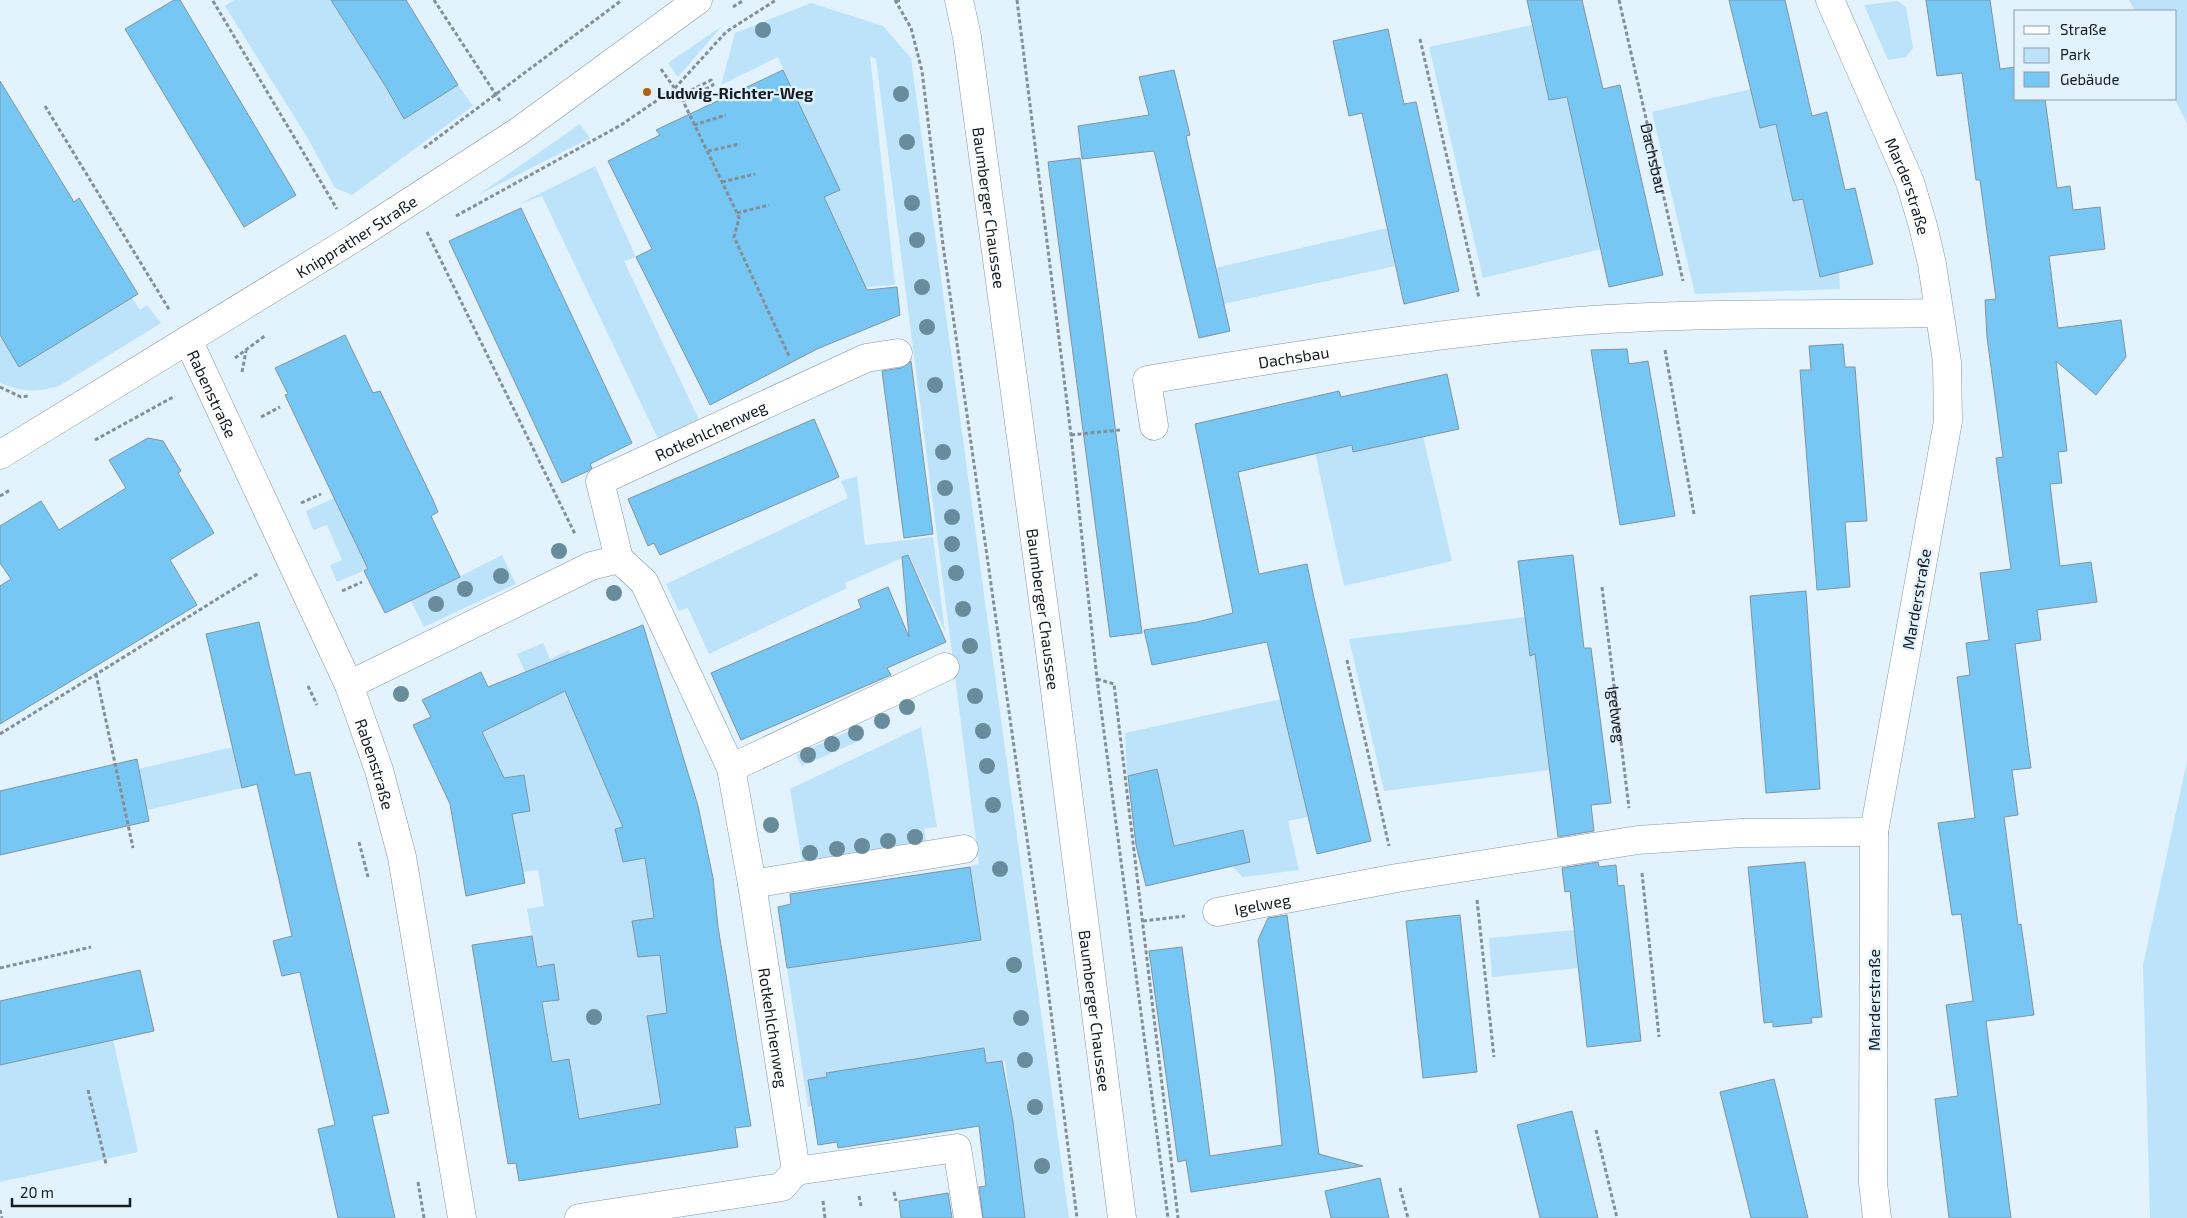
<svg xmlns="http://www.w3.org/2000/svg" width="2187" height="1218" viewBox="0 0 2187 1218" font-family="'Exo 2',sans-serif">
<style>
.green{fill:#bde3fa}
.building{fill:#76c7f4;stroke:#8294a0}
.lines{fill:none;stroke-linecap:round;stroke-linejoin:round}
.minor-casing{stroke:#8497a2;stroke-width:29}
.tertiary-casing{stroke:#8497a2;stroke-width:29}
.path{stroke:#838f96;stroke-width:3;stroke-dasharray:4 2.5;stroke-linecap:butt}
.minor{stroke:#fff;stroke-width:28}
.tertiary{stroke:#fff;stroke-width:28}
.tree{fill:#698c9c}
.poi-dot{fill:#ba5e04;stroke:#e3f3fd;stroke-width:2}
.labels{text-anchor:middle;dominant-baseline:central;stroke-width:4.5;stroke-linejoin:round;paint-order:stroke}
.poi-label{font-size:16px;font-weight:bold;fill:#161d22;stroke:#e3f3fd;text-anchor:start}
.street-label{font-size:16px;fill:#161d22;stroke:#e3f3fd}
</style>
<rect width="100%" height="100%" fill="#e3f3fd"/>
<g class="green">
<polygon points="234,0 331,0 386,87 404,118 458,85 473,106 352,195 335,188 307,137 225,6"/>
<polygon points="2129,0 2187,0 2187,124 2175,99 2176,11 2135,11"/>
<polygon points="1898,1 1906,7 1913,48 1906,57 1888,60 1864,5"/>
<polygon points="811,3 883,26 911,58 1069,1218 1025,1218 1005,1061 986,1063 984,1048 885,1063 867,1071 866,1066 826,1073 827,1077 812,1106 808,1107 787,968 981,939 970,866 979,864 876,59 870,56 895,285 866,287 823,197 839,190 778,57 721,85 735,33"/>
<polygon points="1532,25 1549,100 1568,96 1601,249 1483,278 1429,47"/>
<polygon points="722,26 678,77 668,63"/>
<polygon points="1751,89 1776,124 1793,201 1803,199 1812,239 1839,272 1840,289 1695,294 1652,112"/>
<polygon points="580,124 590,138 478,195"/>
<polygon points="595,166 636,257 624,261 699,420 658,439 542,196 519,204"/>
<polygon points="1387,228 1395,266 1224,304 1215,268"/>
<path d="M132,298l8,12 7,-5 14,18 -102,63c-26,7 -34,6 -59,-3v-44l2,-1 17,28z"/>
<polygon points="1423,436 1452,561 1344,586 1315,452 1352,445"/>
<polygon points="857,476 865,545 933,537 945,632 909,555 845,583 847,588 709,654 688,608 679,611 666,584 848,498 841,481"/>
<polygon points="334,498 368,569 337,582 330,565 342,560 327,525 313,530 306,511"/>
<polygon points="502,555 516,584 424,627 411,601"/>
<polygon points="1525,617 1530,655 1535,654 1549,770 1384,791 1349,639"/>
<polygon points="543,643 550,659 569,650 595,704 638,823 615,829 623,862 645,858 654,918 632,921 638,957 660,955 670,1012 647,1017 670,1158 637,1163 628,1110 611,1114 620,1166 587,1171 569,1059 552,1061 543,1004 559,1000 554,965 537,966 527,909 544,906 538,870 523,872 512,814 530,811 524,775 489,780 492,752 467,700 536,696 517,654"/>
<polygon points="1281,699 1308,817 1288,821 1299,870 1243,877 1231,866 1250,861 1242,830 1172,846 1156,769 1127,776 1125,733"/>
<polygon points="860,726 863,734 861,740 802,766 796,755"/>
<polygon points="921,727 937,827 924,829 926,842 802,861 790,789"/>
<polygon points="233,747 242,788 130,814 121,773"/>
<polygon points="2187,761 2187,1218 2150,1218 2143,965"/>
<polygon points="1574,930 1578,968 1492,977 1489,938"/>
<polygon points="113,1039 138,1152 0,1182 0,1065"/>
</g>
<g class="building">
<polygon points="174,0 180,0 296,195 244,227 125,29"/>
<polygon points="331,0 406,0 458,85 404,119 386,87"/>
<polygon points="1527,0 1582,0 1603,89 1620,85 1663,275 1609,287 1567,97 1549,100"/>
<polygon points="1729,0 1785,0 1812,116 1827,112 1845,190 1855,188 1873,264 1820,277 1803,199 1793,201 1776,124 1760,128"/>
<polygon points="1926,0 1990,0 2000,69 2016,67 2016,99 2045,99 2057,188 2070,186 2073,210 2100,207 2105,249 2049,256 2058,328 2121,320 2126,357 2096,395 2056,361 2067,451 2058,452 2062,483 2050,484 2060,566 2091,562 2097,602 2037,610 2041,640 2015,644 2031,768 2012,770 2018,815 2004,817 2018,925 2021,924 2034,1015 1986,1021 2011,1218 1949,1218 1935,1099 1958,1096 1946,1005 1973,1001 1961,914 1952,915 1938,823 1975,818 1957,677 1970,675 1966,643 1989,640 1980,573 2011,569 1996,458 2003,457 1987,337 1985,300 1996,299 1980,180 1976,180 1962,73 1937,76"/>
<polygon points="1388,29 1404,104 1416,102 1459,291 1404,304 1362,113 1349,116 1333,41"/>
<polygon points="783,70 840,190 824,197 867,290 897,287 900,315 817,349 710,405 636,257 652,249 608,161 660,135 656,130"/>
<polygon points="1174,70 1190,135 1186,136 1230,331 1199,338 1154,151 1082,159 1078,126 1149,115 1139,77"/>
<polygon points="0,81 74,202 79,198 138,294 19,367 0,335"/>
<polygon points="1080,158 1142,633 1110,637 1048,162"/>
<polygon points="521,208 632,443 590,464 592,468 588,471 562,483 449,241"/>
<polygon points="345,335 373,393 380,391 433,500 438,512 431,516 460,577 385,613 364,571 368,569 285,395 288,394 275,368"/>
<polygon points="1843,344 1845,367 1855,367 1867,521 1845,522 1850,587 1817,590 1800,370 1811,370 1809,346"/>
<polygon points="1627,349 1629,364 1648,361 1675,516 1620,525 1591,350"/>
<polygon points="911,361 933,534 904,538 882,371 901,368"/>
<polygon points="1447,374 1459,429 1353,452 1352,445 1238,472 1259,574 1307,564 1314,598 1371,841 1317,854 1267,642 1152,665 1144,630 1197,622 1233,613 1195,424 1339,391 1341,397"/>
<polygon points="814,419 839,477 660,555 654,543 648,546 628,499"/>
<polygon points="148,438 163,441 181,471 178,473 214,533 170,560 197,605 0,724 0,586 11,579 0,563 0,526 41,501 59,530 126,488 109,460"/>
<polygon points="908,555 946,642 887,668 891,675 741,740 711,673 861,608 858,600 888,587 909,637 902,557"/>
<polygon points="1573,555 1584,648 1591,648 1611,803 1591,805 1594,831 1558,837 1535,654 1530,656 1518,561"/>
<polygon points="1806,591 1820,789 1766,793 1750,596"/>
<polygon points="259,622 295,775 310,772 358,979 389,1113 372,1116 395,1218 338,1218 318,1129 335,1125 300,972 282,976 273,941 292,936 257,784 242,788 206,634"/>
<polygon points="643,625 698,806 713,878 718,927 751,1126 735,1128 738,1147 519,1181 516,1163 508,1164 472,945 532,936 537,967 554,964 559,1000 542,1002 547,1033 552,1062 569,1059 579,1119 661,1104 647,1016 667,1013 660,955 638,957 632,921 654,918 645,858 623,862 615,829 623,827 565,691 482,732 504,778 524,775 530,811 512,814 525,883 466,896 450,804 413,725 431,717 422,700 481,672 488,687"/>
<polygon points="137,759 149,821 0,855 0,791"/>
<polygon points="1157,769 1174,846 1243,830 1250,862 1146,886 1136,845 1128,776"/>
<polygon points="1598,862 1599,867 1616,865 1618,886 1624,885 1641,1041 1587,1047 1570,891 1565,892 1562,868"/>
<polygon points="1805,862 1822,1017 1811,1018 1812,1023 1773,1027 1773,1022 1764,1023 1748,867"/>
<polygon points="970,867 981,940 787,968 778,907 791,904 790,894"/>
<polygon points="1287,915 1319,1154 1363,1166 1191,1192 1186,1160 1178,1162 1149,951 1182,947 1210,1156 1282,1145 1275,1075 1258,940 1268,918"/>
<polygon points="1460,915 1477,1072 1423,1078 1406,921"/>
<polygon points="140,970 154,1031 0,1065 0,1001"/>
<polygon points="984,1048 986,1063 1002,1061 1013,1122 1025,1218 983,1218 979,1187 986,1186 979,1126 838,1148 837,1142 818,1145 808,1080 827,1077 826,1073"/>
<polygon points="1774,1079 1780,1103 1808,1218 1751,1218 1748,1205 1720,1092"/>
<polygon points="1572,1111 1598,1218 1540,1218 1517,1125"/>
<polygon points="1380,1178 1389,1218 1331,1218 1325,1191"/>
<polygon points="948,1193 952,1218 901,1218 899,1201"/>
</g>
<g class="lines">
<g class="minor-casing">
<g id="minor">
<path id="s3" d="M1830,0l80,182 13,44 9,38 15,98 1,59 -74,411 -1,351 4,35"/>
<path id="s4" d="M188,340l161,345 30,85 23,87 60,361"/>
<path id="s5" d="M1154,426l-7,-46c143,-24 287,-47 432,-59 119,-9 240,-6 360,-8"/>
<path id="s6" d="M0,455l354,-217 165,-107 179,-131"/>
<path id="s7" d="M619,559l-19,-78 266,-123 32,-5"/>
<path id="s8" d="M349,685l242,-119 28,-7 25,23 87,186 21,116 44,287 -14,16 -203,31"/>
<polyline points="731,768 945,667"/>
<polyline points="752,884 964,849"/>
<path id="s9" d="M1217,912l180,-34 241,-38 103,-7 133,-1"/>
<polyline points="796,1171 957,1148 968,1218"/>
</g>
</g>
<g class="tertiary-casing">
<g id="tertiary">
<path id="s10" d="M959,0l8,37 85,630 70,551"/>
</g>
</g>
<g class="path">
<polyline points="434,0 500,101"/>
<polyline points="895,0 911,28 922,71 943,245 1046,973 1077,1218"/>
<polyline points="1017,0 1071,435 1097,679 1168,1218"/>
<path id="s1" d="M1619,0l64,281"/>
<polyline points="213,1 337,209"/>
<polyline points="896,1 901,0"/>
<polyline points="733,7 744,0"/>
<polyline points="1420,39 1479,298"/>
<polyline points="661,69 680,96 711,80 713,85 683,101 737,213 739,218 734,237 789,356"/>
<polyline points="45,106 170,311"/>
<polyline points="694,125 726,115"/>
<polyline points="424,148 622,0"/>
<polyline points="708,151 740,144"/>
<polyline points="722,182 755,174"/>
<polyline points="737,213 769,205"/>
<polyline points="456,216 621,125 675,88 726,32 776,0"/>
<polyline points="427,232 575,534"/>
<polyline points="1665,350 1694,514"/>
<polyline points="235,358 266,335"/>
<polyline points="242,372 246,351"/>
<polyline points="0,387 21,397 28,396"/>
<polyline points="261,417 280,407"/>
<polyline points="1071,435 1120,430"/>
<polyline points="95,440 175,396"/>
<polyline points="0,496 10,490"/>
<polyline points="301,503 321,494"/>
<path id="s2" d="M1602,587l27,221"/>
<polyline points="342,591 362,582"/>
<polyline points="1347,660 1389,846"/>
<polyline points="96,674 133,848"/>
<polyline points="1097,679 1114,684 1178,1218"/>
<polyline points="308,686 317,705"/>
<polyline points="0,734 259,573"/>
<polyline points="359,842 368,877"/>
<polyline points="1642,873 1659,1037"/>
<polyline points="1477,900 1494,1057"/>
<polyline points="1143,921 1185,916"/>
<polyline points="0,968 91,947"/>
<polyline points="88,1090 106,1164"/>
<polyline points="1596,1130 1617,1218"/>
<polyline points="418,1182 424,1218"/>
<polyline points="1400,1188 1408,1218"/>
<polyline points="894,1192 896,1201"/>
<polyline points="859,1196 861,1206"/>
<polyline points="823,1201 825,1218"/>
<polyline points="0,1210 2,1218"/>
</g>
<use href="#minor" class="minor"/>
<use href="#tertiary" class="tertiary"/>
</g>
<g class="tree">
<circle cx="763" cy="30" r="8"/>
<circle cx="901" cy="94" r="8"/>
<circle cx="907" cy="142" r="8"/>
<circle cx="912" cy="203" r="8"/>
<circle cx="917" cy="240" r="8"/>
<circle cx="922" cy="287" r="8"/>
<circle cx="927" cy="327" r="8"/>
<circle cx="935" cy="385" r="8"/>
<circle cx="943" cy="452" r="8"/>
<circle cx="945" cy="488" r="8"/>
<circle cx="952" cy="517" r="8"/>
<circle cx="952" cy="544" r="8"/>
<circle cx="559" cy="551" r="8"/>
<circle cx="956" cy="573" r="8"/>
<circle cx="501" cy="576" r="8"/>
<circle cx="465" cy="589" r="8"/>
<circle cx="614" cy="593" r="8"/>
<circle cx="436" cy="604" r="8"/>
<circle cx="963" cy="609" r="8"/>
<circle cx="970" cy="646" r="8"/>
<circle cx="401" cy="694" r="8"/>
<circle cx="975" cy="696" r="8"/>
<circle cx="907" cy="707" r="8"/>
<circle cx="882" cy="721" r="8"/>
<circle cx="983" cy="731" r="8"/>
<circle cx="856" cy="733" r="8"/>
<circle cx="832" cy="744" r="8"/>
<circle cx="808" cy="755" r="8"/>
<circle cx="987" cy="766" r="8"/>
<circle cx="993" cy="805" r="8"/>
<circle cx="771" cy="825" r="8"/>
<circle cx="915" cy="837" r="8"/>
<circle cx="888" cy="841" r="8"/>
<circle cx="862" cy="846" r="8"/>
<circle cx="837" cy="849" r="8"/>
<circle cx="810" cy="853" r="8"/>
<circle cx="1000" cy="869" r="8"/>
<circle cx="1014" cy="965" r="8"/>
<circle cx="594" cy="1017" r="8"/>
<circle cx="1021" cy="1018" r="8"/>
<circle cx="1025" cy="1060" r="8"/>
<circle cx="1035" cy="1107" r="8"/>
<circle cx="1042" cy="1166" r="8"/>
</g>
<circle class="poi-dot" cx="647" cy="92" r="5"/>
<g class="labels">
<g class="poi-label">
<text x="657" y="92">Ludwig-Richter-Weg</text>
</g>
<g class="street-label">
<text stroke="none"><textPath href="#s1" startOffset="162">Dachsbau</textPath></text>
<text stroke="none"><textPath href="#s3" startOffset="202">Marderstraße</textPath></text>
<text stroke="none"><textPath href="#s10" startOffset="210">Baumberger Chaussee</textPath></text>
<text stroke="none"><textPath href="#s6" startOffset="418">Knipprather Straße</textPath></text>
<text stroke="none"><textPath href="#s5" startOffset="195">Dachsbau</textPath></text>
<text stroke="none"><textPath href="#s4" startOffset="59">Rabenstraße</textPath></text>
<text stroke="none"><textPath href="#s7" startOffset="202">Rotkehlchenweg</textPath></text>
<text transform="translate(1916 599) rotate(-80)">Marderstraße</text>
<text stroke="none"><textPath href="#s10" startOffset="615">Baumberger Chaussee</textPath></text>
<text stroke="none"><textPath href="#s2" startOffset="128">Igelweg</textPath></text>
<text stroke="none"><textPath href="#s4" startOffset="464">Rabenstraße</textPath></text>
<text stroke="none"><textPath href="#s9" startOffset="46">Igelweg</textPath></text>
<text transform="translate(1873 1000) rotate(-90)">Marderstraße</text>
<text stroke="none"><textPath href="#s10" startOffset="1020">Baumberger Chaussee</textPath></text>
<text stroke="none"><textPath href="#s8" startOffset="801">Rotkehlchenweg</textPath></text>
</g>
</g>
<rect x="2014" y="10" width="162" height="90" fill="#e3f3fd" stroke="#919da5"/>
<rect x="2024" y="26" width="25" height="8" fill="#ffffff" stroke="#919da5"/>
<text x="2060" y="35" font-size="15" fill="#161d22">Straße</text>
<rect x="2024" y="48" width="25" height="15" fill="#bde3fa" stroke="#919da5"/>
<text x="2060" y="60" font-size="15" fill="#161d22">Park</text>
<rect x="2024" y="72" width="25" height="15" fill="#76c7f4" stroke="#919da5"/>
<text x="2060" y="85" font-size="15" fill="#161d22">Gebäude</text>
<path d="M12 1198v8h118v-8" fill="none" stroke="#161d22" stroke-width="2.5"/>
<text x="20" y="1198" font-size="15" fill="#161d22" stroke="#e3f3fd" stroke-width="4" paint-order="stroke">20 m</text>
</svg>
